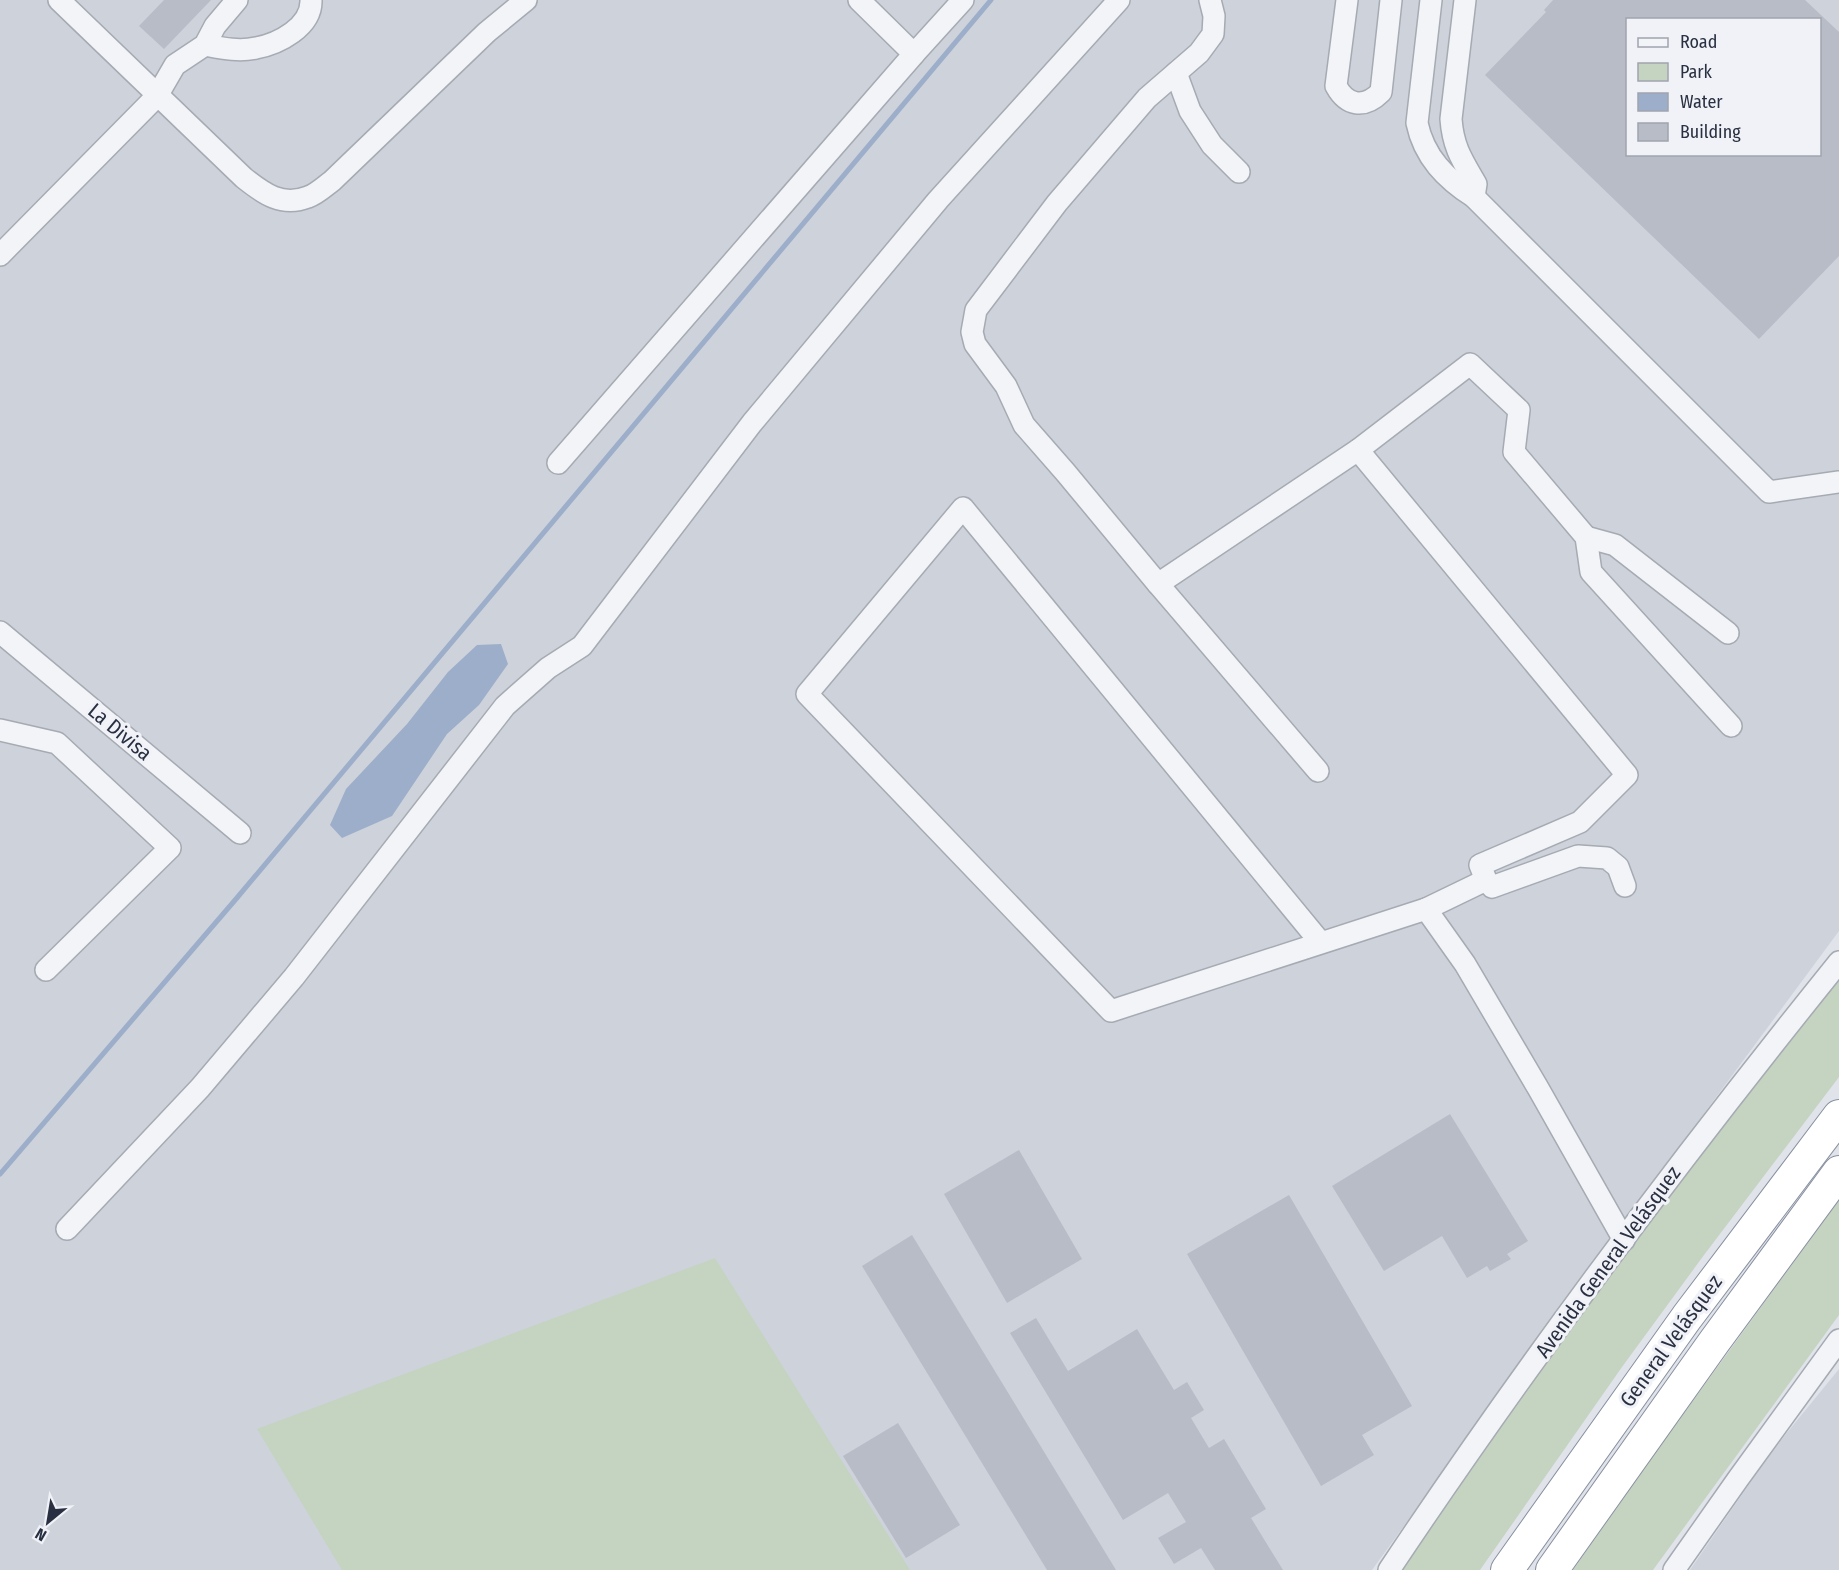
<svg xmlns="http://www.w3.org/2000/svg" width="1839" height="1570" viewBox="0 0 1839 1570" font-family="'Fira Sans Condensed',sans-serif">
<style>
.built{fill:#ced2db;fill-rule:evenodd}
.green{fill:#c5d3c1}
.water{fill:#9caec9}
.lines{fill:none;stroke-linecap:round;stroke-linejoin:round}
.stream{stroke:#9caec9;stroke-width:5}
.building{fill:#b8bcc6;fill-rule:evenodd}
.minor-casing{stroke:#a5aab3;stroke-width:24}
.highway-casing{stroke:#8890a0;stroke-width:34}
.minor{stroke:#f3f4f7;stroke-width:21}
.highway{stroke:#fff;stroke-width:32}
.labels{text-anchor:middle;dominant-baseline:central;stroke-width:6;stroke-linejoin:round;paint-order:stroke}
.street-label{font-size:21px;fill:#293041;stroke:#f0f2f7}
</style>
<rect width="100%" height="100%" fill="#e0e3e9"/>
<g class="built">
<path d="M0,0h1839v931l-145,196 -322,443h-1372zM1628,20h192v134h-192z"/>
<polygon points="1839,1369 1839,1570 1690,1570 1772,1451"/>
</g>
<g class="green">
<path d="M1839,978v99l-135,178 -82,112 -142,203h-79c135,-205 286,-399 438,-592z"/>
<polygon points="1839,1200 1839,1315 1653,1570 1573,1570 1668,1435"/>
<polygon points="715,1258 910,1570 342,1570 257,1429"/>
</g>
<polygon class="water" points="501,644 508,664 479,705 447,734 392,816 342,838 330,825 346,789 407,724 448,672 477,645"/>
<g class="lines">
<polyline class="stream" points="0,1174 236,899 991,0"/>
</g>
<g class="building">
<polygon points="164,0 211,0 164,49 139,26"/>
<path d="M1553,0h252l34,32v224l-80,83 -274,-264 61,-63 -2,-2zM1628,20h192v134h-192z"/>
<polygon points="1450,1114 1528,1241 1507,1254 1511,1259 1490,1271 1487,1266 1467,1278 1442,1236 1384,1271 1332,1186"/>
<polygon points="1019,1150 1082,1259 1007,1303 944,1194"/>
<polygon points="1289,1195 1412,1406 1362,1435 1374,1455 1321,1486 1187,1254"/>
<polygon points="912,1235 1116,1570 1047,1570 862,1266"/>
<polygon points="1036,1318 1068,1371 1137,1329 1174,1390 1187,1382 1204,1410 1191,1418 1209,1448 1224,1439 1266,1509 1251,1518 1283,1570 1215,1570 1201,1548 1174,1564 1158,1538 1186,1522 1168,1493 1123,1520 1010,1333"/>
<polygon points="898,1423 960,1525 906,1558 843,1456"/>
</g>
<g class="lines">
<g class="minor-casing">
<g id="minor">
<path d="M59,0l185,178c20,16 38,29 64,19 9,-3 17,-11 24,-16l155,-149 39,-32"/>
<path d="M1347,0l-11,86c11,20 28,23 45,6l10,-92"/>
<path d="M1431,0l-14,123c7,34 29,56 57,74l295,295 70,-10"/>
<path d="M1465,0l-14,119c2,28 11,41 25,65l-2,13"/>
<path d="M205,45c16,3 34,7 51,3 22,-4 56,-21 55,-48"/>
<polyline points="914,54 963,0"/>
<polyline points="1176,73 1190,111 1212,145 1239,172"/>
<polyline points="0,255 157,96 175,65 205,45 215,26 237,0"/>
<polyline points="1358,450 1470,364 1519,410 1514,452 1586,537 1591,572 1731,726"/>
<polyline points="558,463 914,54 859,0"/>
<polyline points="1586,537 1615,545 1728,633"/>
<polyline points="1158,584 1066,473 1024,425 1006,386 975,344 972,332 976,310 1057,203 1147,98 1199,53 1213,34 1214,16 1210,0"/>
<polyline points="0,632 240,833"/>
<polyline points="0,730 57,743 170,848 46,970"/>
<polyline points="1318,771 1158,584 1358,450 1627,775 1580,822 1480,865 1486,880"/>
<polyline points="1426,909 1486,880 1492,887 1578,856 1607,858 1618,867 1625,886"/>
<polyline points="1321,943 963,508 807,694 1111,1011 1426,909 1465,964 1538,1088 1624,1240"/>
<polyline points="67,1229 200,1088 294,977 505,706 548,668 582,646 752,423 938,200 1119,0"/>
<path d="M1389,1570c140,-210 292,-412 450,-608"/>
<polyline points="1674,1570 1738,1479 1839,1340"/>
</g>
</g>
<g class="highway-casing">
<g id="highway">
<polyline points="1507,1570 1687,1317 1839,1116"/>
<polyline points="1552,1570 1714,1342 1839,1172"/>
</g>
</g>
<use href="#minor" class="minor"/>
<use href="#highway" class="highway"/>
</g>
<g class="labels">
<g class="street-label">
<text transform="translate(120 732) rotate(40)">La Divisa</text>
<text transform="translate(1608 1262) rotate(-54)">Avenida General Velásquez</text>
<text transform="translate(1671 1341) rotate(-54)">General Velásquez</text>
</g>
</g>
<rect x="1626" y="18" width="195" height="138" fill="#f0f2f7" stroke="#a0a4ae" stroke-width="1.5"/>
<rect x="1638" y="38" width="30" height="9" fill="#f3f4f7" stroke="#a0a4ae" stroke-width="1.5"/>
<text x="1680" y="48" font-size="18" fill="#293041">Road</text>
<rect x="1638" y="63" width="30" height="18" fill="#c5d3c1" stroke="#a0a4ae" stroke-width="1.5"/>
<text x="1680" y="78" font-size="18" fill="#293041">Park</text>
<rect x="1638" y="93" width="30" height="18" fill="#9caec9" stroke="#a0a4ae" stroke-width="1.5"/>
<text x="1680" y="108" font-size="18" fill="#293041">Water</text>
<rect x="1638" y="123" width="30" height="18" fill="#b8bcc6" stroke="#a0a4ae" stroke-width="1.5"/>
<text x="1680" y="138" font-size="18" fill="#293041">Building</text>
<g transform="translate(48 1522) rotate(210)" stroke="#f0f2f7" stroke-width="4.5" paint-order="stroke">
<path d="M0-4.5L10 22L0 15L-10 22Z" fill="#293041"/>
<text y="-9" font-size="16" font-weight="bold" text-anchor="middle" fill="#293041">N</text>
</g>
</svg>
